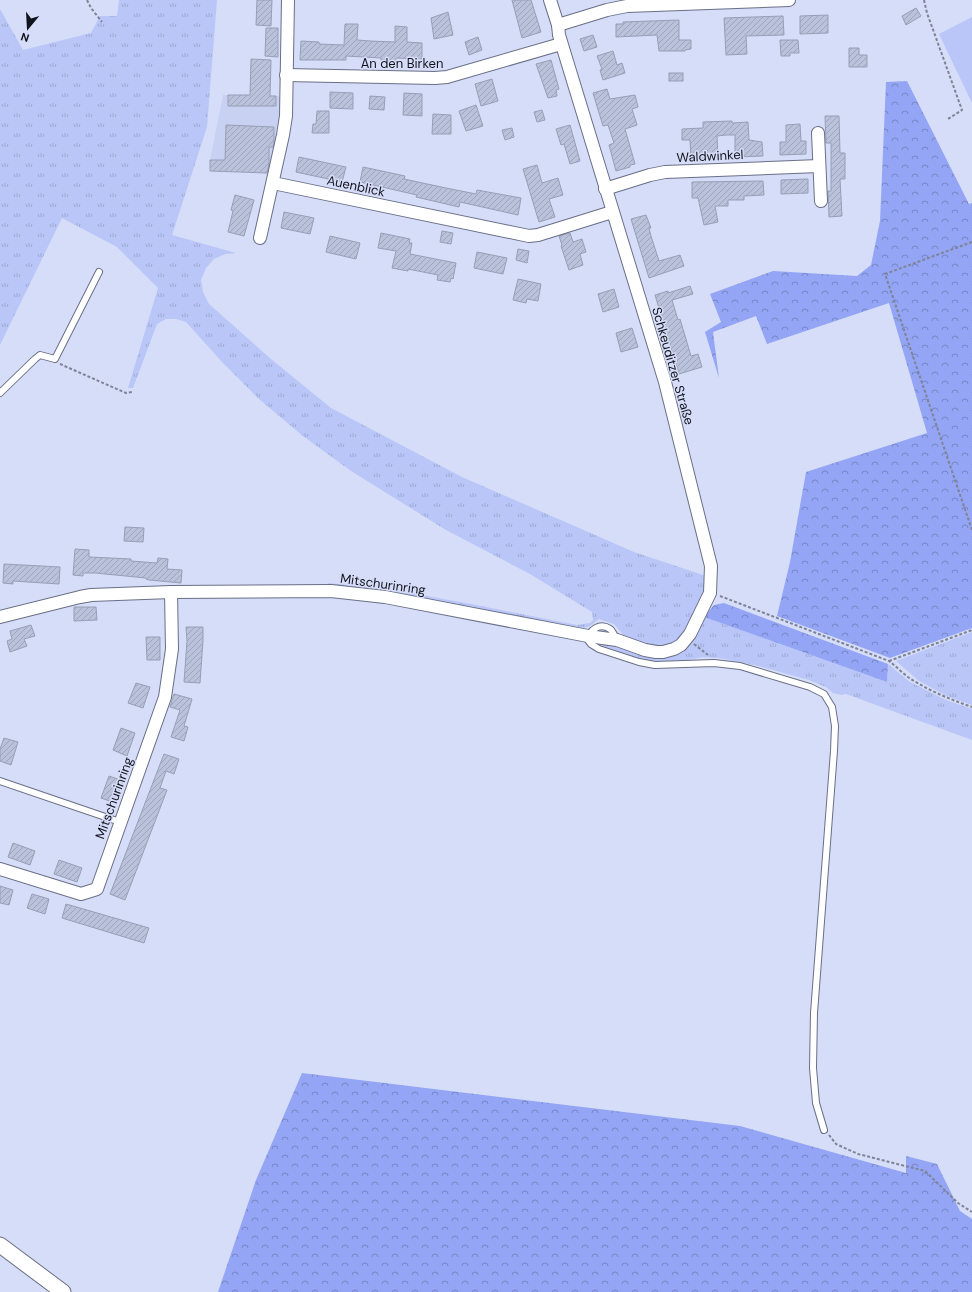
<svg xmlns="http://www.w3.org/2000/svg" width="972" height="1292" viewBox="0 0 972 1292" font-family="'DM Sans',sans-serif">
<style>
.built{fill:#c8d1f2}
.grass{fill:url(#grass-tufts)}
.forest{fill:url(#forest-crowns)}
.garden{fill:#b9c6f7}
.building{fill:url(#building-hatch);stroke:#979eb6}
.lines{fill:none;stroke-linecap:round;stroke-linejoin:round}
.service-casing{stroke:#696f86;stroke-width:8}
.minor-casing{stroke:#696f86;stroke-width:14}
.tertiary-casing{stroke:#696f86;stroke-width:17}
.path{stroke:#7e8396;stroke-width:2;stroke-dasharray:3 2;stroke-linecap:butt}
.service{stroke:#fff;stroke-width:6}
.minor{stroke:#fff;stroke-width:12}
.tertiary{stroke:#fff;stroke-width:15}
.labels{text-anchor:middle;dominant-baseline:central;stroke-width:3;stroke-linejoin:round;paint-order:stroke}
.street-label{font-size:13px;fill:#11131c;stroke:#d6ddf8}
</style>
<defs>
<pattern id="grass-tufts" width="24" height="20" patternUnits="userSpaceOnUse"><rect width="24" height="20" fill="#b9c6f7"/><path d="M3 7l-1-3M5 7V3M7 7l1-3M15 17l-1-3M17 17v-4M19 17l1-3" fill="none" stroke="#9ea9d3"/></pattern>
<pattern id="forest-crowns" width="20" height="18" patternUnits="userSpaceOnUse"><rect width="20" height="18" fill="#93a5f4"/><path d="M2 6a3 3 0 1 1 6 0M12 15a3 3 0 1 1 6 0" fill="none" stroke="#7785c5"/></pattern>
<pattern id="building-hatch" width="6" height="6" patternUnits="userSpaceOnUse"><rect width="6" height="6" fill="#bac1db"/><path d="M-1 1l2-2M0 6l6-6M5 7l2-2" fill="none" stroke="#9fa5bb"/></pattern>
</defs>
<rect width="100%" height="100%" fill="#d6ddf8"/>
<polygon class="built" points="223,95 280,96 279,126 271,173 210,171 210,160"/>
<g class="grass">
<path d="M119,0h98l-10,127 -35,108 64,18 -11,1 -11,5 -8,9 -5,12 2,12 6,12 62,55 60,49 131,69 172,75 72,24 -4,24 -17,32 -7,9 -16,8 -36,-11 -12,-14 -15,-5 -9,7 -6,2 -196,-34 -58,-7 -2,-4c83,7 166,26 249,42l13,-2 3,-3 -1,-8 -62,-38 -84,-44 -95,-59 -48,-35 -44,-37 -37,-37 -36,-40 -10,-3h-10l-9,5 -24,64h-5l30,-100 -41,-41 -55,-29 -62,127v-336l23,41 68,-17 9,-17h17z"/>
<polygon points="704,617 887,682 888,664 910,682 946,700 972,709 972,740 846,694 841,695 833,693 826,687 809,680 755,665 719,658 703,657 683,661 656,663 647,661 601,645 602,641 663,656"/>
<polygon points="972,632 972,705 947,696 919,681 896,661"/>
</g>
<g class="forest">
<polygon points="907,81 969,204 972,203 972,628 890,658 777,616 790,562 806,472 927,433 889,303 767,344 756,316 713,332 719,378 705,332 721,322 710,294 773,271 857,276 871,265 880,221 886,82"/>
<polygon points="724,603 888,664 887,682 704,617 714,605"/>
<polygon points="302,1073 740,1126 906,1173 906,1156 937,1164 960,1211 972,1219 972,1292 218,1292 256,1180"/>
</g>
<polygon class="garden" points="972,17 972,103 939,34"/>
<g class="building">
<polygon points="257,0 272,0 271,26 256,25"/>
<polygon points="512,0 531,0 541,32 522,38"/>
<polygon points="916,8 921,16 906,25 902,16"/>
<polygon points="448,12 453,35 434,39 431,18"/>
<polygon points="828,15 828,33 800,34 800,16"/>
<polygon points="783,16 784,35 746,36 747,54 726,55 724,18"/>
<polygon points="679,20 679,40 691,40 691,49 685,50 685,51 659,51 657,35 616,37 616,24 623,24 623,22"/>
<polygon points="345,24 358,24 357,40 370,41 395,42 395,26 407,27 407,42 422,43 422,59 396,58 396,61 381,60 381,58 346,56 346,60 300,60 301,41 319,42 319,44 344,45"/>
<polygon points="266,28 278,28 278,57 265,56"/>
<polygon points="593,35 597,47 584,51 580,39"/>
<polygon points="478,37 482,50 469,55 465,42"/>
<polygon points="780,40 798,40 799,53 790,53 790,56 781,56"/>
<polygon points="849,48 859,48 859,55 867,55 867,67 849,67"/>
<polygon points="613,51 617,65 622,63 625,73 603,80 600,70 602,69 597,56"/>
<polygon points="251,59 271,60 270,96 276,96 276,106 228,106 228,95 250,95"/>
<polygon points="551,60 559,89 556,90 557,96 548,98 536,64"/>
<rect x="669" y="73" width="14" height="8"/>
<polygon points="492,79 498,101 481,106 475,84"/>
<polygon points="607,89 610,99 635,95 638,107 632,109 637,125 625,129 635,164 630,165 630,167 616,171 609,145 614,143 608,125 603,126 593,93"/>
<polygon points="330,92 353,93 353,109 330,108"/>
<polygon points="404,93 422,94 422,116 403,115"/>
<polygon points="370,96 385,97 384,110 369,109"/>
<polygon points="476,105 483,126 466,131 459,111"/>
<polygon points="542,110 545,120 537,122 534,112"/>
<polygon points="317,111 329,111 329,133 312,133 313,124 316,124"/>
<polygon points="433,114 451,115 451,134 432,134"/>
<polygon points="825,116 839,116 840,153 845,153 845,179 840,179 842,216 829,217 828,191 831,191 831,143 826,143"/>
<polygon points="732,121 732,123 748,122 749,140 762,142 763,156 735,157 735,135 726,135 717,136 718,158 691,159 690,140 682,140 682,129 703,128 703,122"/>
<polygon points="800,124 801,141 806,141 806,154 780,155 780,142 786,142 786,125"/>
<polygon points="226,125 274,127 274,143 273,147 269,147 269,164 267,173 210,171 210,160 225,160"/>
<polygon points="570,125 580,161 570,164 564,144 561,145 556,129"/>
<polygon points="512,128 514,137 505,140 502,130"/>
<polygon points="299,157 346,167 342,182 296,172"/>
<polygon points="537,165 542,183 558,178 563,195 549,199 555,217 539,222 523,169"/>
<polygon points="363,167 405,176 404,179 446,188 476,194 477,190 521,198 518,215 460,202 459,207 416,197 417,195 360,182"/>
<polygon points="808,179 808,193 781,194 781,180"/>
<polygon points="763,181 764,195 744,196 744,200 728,200 728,206 715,206 718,222 704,225 698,198 692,198 692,182"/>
<polygon points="235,195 254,200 244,236 228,232 233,211 231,210"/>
<polygon points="284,212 314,218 310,234 281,228"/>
<polygon points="646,215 651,228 649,228 651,236 659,261 680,255 684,266 649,278 631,219"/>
<polygon points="442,231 453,233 451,244 440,242"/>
<polygon points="381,233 410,239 409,243 412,243 410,254 456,263 453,279 451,278 450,282 437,280 438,275 408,269 408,271 392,268 396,251 378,248"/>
<polygon points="570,233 573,242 582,239 586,252 580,254 583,265 569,270 561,246 562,245 559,236"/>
<polygon points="330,236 360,243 356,259 326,252"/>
<polygon points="518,249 529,251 527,263 516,260"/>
<polygon points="477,252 507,258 503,274 474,268"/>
<polygon points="518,279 541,284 538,301 527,299 526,303 513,300"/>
<polygon points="690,286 693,294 672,300 678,320 680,319 691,356 698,354 702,367 679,374 655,295 668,291 668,293"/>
<polygon points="614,289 619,307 603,312 598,294"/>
<polygon points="632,328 638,347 621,352 616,333"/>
<polygon points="125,527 144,528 143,542 124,541"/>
<polygon points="75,549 89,550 89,557 131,559 131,561 157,563 158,558 168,559 167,569 182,570 181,583 149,580 146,579 146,578 95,573 83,573 83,576 73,575"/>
<polygon points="4,564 60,567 59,584 13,581 13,584 3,583"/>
<polygon points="74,607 96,607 97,620 74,621"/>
<polygon points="31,625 35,636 24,639 27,646 10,652 7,641 12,639 10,631"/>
<polygon points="186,627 203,627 203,640 200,683 184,682 187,641"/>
<polygon points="146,637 160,637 160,660 147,660"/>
<polygon points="136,683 150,687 143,708 128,703"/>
<polygon points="174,694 192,699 184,726 188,727 184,741 171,737 180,710 170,707"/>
<polygon points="121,728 135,733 127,756 113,750"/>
<polygon points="4,738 18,742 11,765 0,761 0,749"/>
<polygon points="164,754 179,759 174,774 166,771 160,788 167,790 125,900 110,894"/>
<polygon points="109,776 123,781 115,803 101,798"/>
<polygon points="13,843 35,851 30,865 8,857"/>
<polygon points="59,860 82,868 77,882 54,874"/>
<polygon points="0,886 13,890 9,905 0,903"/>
<polygon points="32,894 49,899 45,914 27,908"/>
<polygon points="66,904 149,928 144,943 62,918"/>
</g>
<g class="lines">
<g class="service-casing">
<g id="service">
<polyline points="0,393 35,359 40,355 55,359 99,272"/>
<path d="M617,640c-3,-4 -4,-9 -7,-11 -10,-7 -21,1 -22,11l3,4 8,5 40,13 16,3 59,-2 26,3 70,21 14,7 8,13 3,19 -1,25 -20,262 -1,55 3,35 8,27"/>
<polyline points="0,781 120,822"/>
</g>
</g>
<g class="minor-casing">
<g id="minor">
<polyline points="558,25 607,10 627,6 789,0"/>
<polyline points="286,75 435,78 447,77 561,44"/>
<polyline points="818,133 821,201"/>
<polyline points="273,183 529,236 538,235 612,212"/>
<polyline points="605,189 650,175 665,172 819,166"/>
<polyline points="260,238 283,135 286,116 288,0"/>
<polyline points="0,617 80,597 91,595 171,592 331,591 385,597 588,636 617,640 645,650 656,652 663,652 674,649 681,645 690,634 710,593 711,566 665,382 559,35 558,25 550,0"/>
<polyline points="0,869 81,894 97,889 165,697 172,649 171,592"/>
</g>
</g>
<g class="tertiary-casing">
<polyline id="tertiary" points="0,1245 63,1292"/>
</g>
<g class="path">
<polyline points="87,0 91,8 102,22"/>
<polyline points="924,0 927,13 962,110 948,119"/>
<polyline points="972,242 885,274 972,530"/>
<polyline points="60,364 126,393 132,392"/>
<path d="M720,596l169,65c8,6 16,15 25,20 18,11 38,19 58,26"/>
<polyline points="694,644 708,655"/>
<polyline points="889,661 972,630"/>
<polyline points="829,1135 836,1144 858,1154 925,1171 958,1203 972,1212"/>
</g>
<use href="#service" class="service"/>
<use href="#minor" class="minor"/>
<use href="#tertiary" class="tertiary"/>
</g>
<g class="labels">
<g class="street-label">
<text x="402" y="63">An den Birken</text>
<text transform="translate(710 156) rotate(-3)">Waldwinkel</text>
<text transform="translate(356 186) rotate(12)">Auenblick</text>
<text transform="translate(673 366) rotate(74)">Schkeuditzer Straße</text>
<text transform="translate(383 584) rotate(8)">Mitschurinring</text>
<text transform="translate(114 798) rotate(-70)">Mitschurinring</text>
</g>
</g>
<g transform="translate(28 28) rotate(198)" stroke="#d6ddf8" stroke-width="3" paint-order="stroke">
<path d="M0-3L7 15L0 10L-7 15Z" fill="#11131c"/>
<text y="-6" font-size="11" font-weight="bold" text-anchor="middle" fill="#11131c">N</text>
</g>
</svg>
